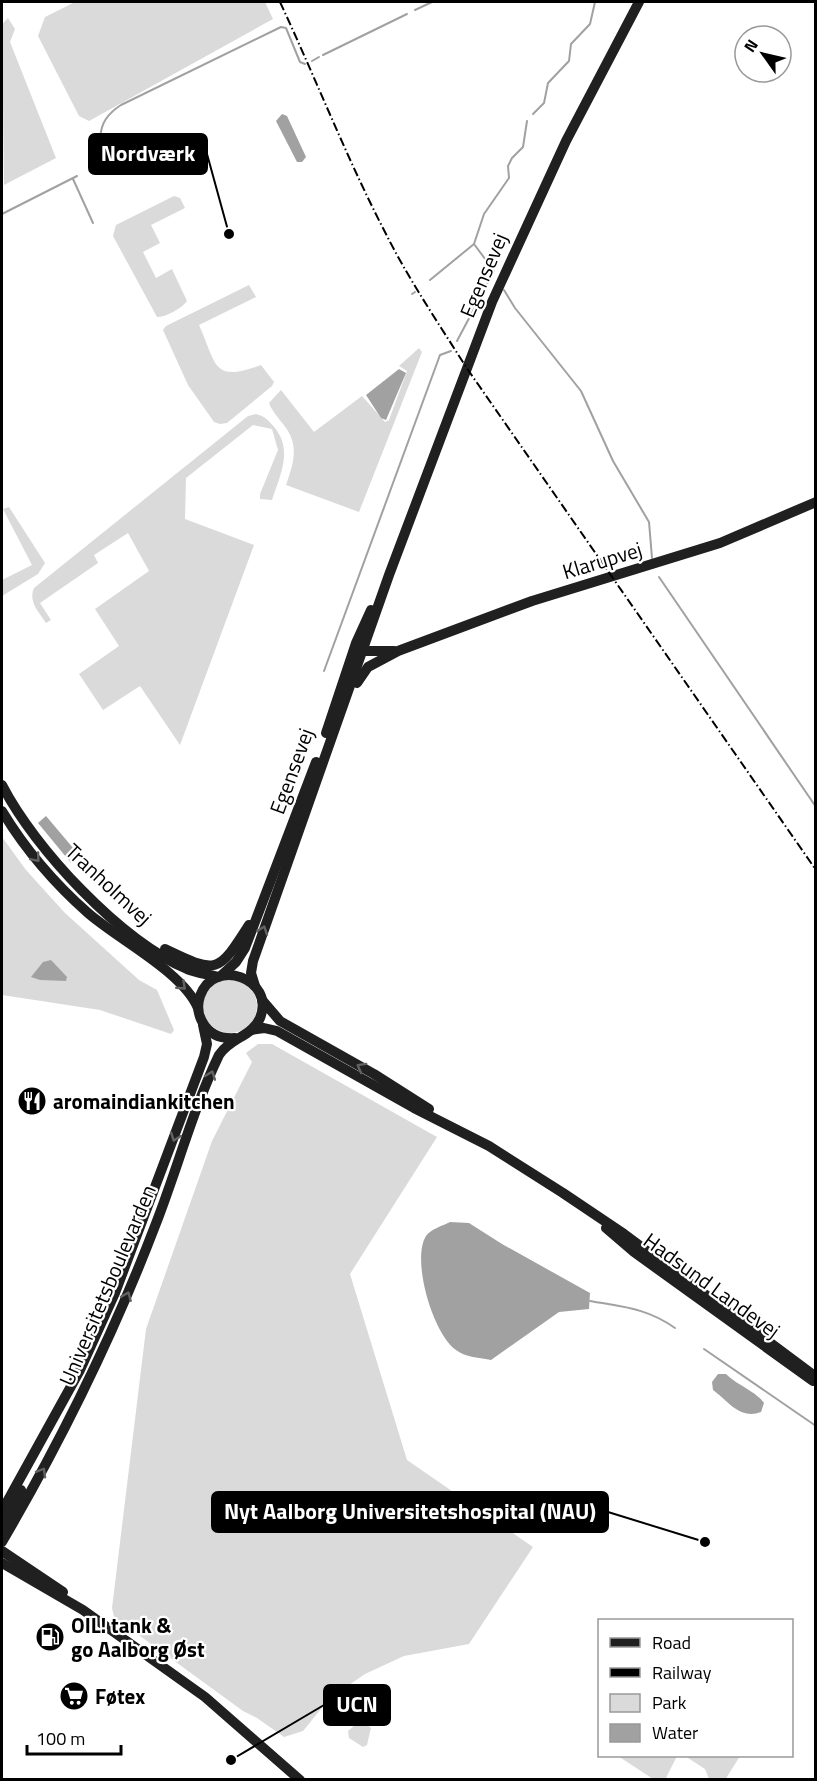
<svg xmlns="http://www.w3.org/2000/svg" width="817" height="1781" viewBox="0 0 817 1781" font-family="'Titillium Web',sans-serif">
<style>
.green{fill:#dadada}
.water{fill:#a1a1a1}
.lines{fill:none;stroke-linecap:round;stroke-linejoin:round}
.stream{stroke:#a1a1a1;stroke-width:2}
.secondary{stroke:#202020;stroke-width:10}
.rail{stroke:#000;stroke-width:2;stroke-dasharray:9 3 1.5 3;stroke-linecap:butt}
.oneway{stroke:#636363}
.labels{text-anchor:middle;dominant-baseline:central;stroke-width:4.5;stroke-linejoin:round;paint-order:stroke}
.street-label{font-size:21px;fill:#000;stroke:#fff}
.poi-label{font-size:21px;font-weight:bold;fill:#000;stroke:#fff;text-anchor:start}
.leader{fill:none;stroke:#000;stroke-width:2}
.callout-dot{fill:#000;stroke:#fff;stroke-width:2}
.callout{fill:#000;stroke:#000;stroke-width:2}
.callout-label{font-size:22px;text-anchor:middle;font-weight:bold;fill:#fff}
</style>
<rect width="100%" height="100%" fill="#fff"/>
<g class="green">
<polygon points="75,2 265,2 273,19 89,121 79,116 38,36 45,17"/>
<polygon points="8,18 15,29 10,42 56,158 4,185 2,24"/>
<path d="M174,196l6,2 5,10 -34,17 9,18 -17,9 13,26 16,-9 15,32c-6,8 -21,16 -30,16l-44,-81 3,-11z"/>
<path d="M249,285l7,12 -57,28c18,40 13,58 62,40l13,17 -2,4 -45,37 -7,1 -6,-2 -26,-37 -25,-55 3,-4z"/>
<path d="M419,348l3,4 -63,160 -73,-27c6,-18 13,-36 2,-54 -6,-10 -15,-17 -19,-28l12,-13 33,42 48,-36 23,26 4,-2 18,-49 -8,-5z"/>
<path d="M256,414c9,2 13,7 19,14 18,23 5,47 -3,72l-12,-1v-5l18,-44 -6,-21 -19,-4 -67,53 -1,41 69,26 -74,200 -40,-59 -37,24 -24,-36 40,-28 -24,-37 54,-38 -21,-38 -34,22 4,8 -58,40 11,17 -5,3c-7,-11 -18,-21 -12,-35l214,-172z"/>
<polygon points="9,507 45,563 38,574 2,596 2,580 32,565 3,509"/>
<polygon points="2,837 26,870 65,913 139,980 157,990 174,1030 171,1034 100,1010 2,995"/>
<circle cx="230" cy="1006" r="27"/>
<polygon points="258,1044 272,1044 437,1137 350,1274 407,1460 533,1547 469,1644 404,1656 365,1674 330,1698 303,1731 284,1737 257,1718 243,1711 114,1617 112,1608 146,1329 212,1141 252,1062 246,1053"/>
<polygon points="361,1720 371,1728 367,1745 363,1747 349,1738 348,1731"/>
<polygon points="618,1756 677,1756 665,1780 653,1779"/>
<polygon points="685,1756 740,1756 725,1780 709,1779 705,1769"/>
</g>
<g class="water">
<polygon points="282,114 287,116 306,157 302,162 297,162 276,121"/>
<polygon points="399,369 406,373 386,420 381,418 366,395"/>
<polygon points="46,816 79,855 71,863 38,823"/>
<polygon points="51,960 67,977 66,981 40,980 31,977 43,962"/>
<path d="M450,1222l19,1 33,21 88,49 -1,16 -30,3 -68,48c-10,-2 -27,-3 -35,-10 -23,-16 -45,-90 -30,-114 5,-7 16,-10 24,-14z"/>
<path d="M718,1374h8c11,11 31,18 38,29l-3,9c-21,8 -33,-11 -48,-22l-1,-8z"/>
</g>
<g class="lines">
<g class="stream">
<polyline points="415,10 432,2"/>
<polyline points="323,55 407,14"/>
<polyline points="312,61 319,57"/>
<polyline points="533,114 544,103 548,83 569,61 571,44 590,24 595,2"/>
<path d="M104,164l4,-4c-13,-23 -9,-41 13,-55l160,-78 5,1 14,34 5,2"/>
<polyline points="73,179 93,223"/>
<polyline points="2,214 77,176"/>
<polyline points="430,280 474,244"/>
<polyline points="504,290 515,308 581,391 613,461 649,522 652,558"/>
<polyline points="412,294 415,292"/>
<polyline points="457,341 494,271 474,244 484,214 509,178 508,166 512,158 523,147 527,121"/>
<polyline points="659,577 816,807"/>
<polyline points="324,671 440,355 451,351"/>
<path d="M590,1301c33,6 57,7 85,27"/>
<polyline points="704,1349 816,1426"/>
</g>
<g class="secondary">
<polyline points="360,651 394,651"/>
<polyline points="357,683 368,667 398,651 532,601 720,543 816,502"/>
<polyline points="326,733 356,643 371,610"/>
<path d="M2,785c33,64 118,155 185,184 10,4 21,5 31,8"/>
<path d="M2,811c23,38 52,72 86,102 31,27 95,59 110,95"/>
<path d="M165,949c52,25 53,25 84,-24"/>
<polyline points="222,975 236,962 245,948 316,762"/>
<polyline points="255,986 251,973 253,961 389,575 492,302 566,141 639,2"/>
<polyline points="262,1000 280,1021 374,1074 429,1109"/>
<polyline points="251,1030 264,1028 277,1031 414,1108 489,1146 563,1193 624,1234 816,1377"/>
<polyline points="606,1228 634,1252 813,1381"/>
<polyline points="2,1511 80,1370 115,1293 204,1057 207,1044 203,1025"/>
<polyline points="2,1526 21,1490"/>
<path d="M2,1542c59,-101 111,-206 153,-316 22,-56 38,-117 64,-171 12,-18 33,-18 41,-37 16,-39 -46,-62 -60,-22 -3,9 -2,19 3,27 7,12 19,16 32,15"/>
<polyline points="2,1551 63,1592"/>
<polyline points="2,1563 83,1610 205,1697 300,1780"/>
</g>
<path class="rail" d="M280,2c36,77 67,157 106,232 23,46 53,90 80,133l350,503"/>
</g>
<defs><path id="oneway-chevron" d="M-2-3.5L2.5 0L-2 3.5" fill="none" stroke-width="1.6" stroke-linecap="round" stroke-linejoin="round" transform="scale(1.5)"/></defs>
<g class="oneway">
<use href="#oneway-chevron" transform="translate(36 858) rotate(50)"/>
<use href="#oneway-chevron" transform="translate(263 930) rotate(-71)"/>
<use href="#oneway-chevron" transform="translate(182 986) rotate(43)"/>
<use href="#oneway-chevron" transform="translate(361 1067) rotate(-151)"/>
<use href="#oneway-chevron" transform="translate(211 1075) rotate(-70)"/>
<use href="#oneway-chevron" transform="translate(175 1137) rotate(110)"/>
<use href="#oneway-chevron" transform="translate(127 1296) rotate(-67)"/>
<use href="#oneway-chevron" transform="translate(42 1472) rotate(-60)"/>
</g>
<defs>
<g id="restaurant-disc" transform="scale(1.5)"><circle r="9.5" fill="#000" stroke="#fff"/><path d="M-5-6h1v4h1v-4h1v4h1v-4h1v5L-1.5 .5V6h-2V.5L-5-1ZM5-6V6H3V1.5H1.5Q1.5-4 5-6Z" fill="#fff"/></g>
<g id="fuel-disc" transform="scale(1.5)"><circle r="9.5" fill="#000" stroke="#fff"/><path d="M-5.5-6h7V0h2V4h1.3V-2.5L3-4.5l.8-.8L6-3V5H2.5V1h-1V6h-7ZM-4.2-4.7v3.2H.2V-4.7Z" fill="#fff"/></g>
<g id="supermarket-disc" transform="scale(1.5)"><circle r="9.5" fill="#000" stroke="#fff"/><path d="M-6-5.5h2.5l.6 2H6L4.5 2H-2.5L-4.4-4H-6ZM-1.5 3.2a1.3 1.3 0 1 0 .1 0ZM3 3.2a1.3 1.3 0 1 0 .1 0Z" fill="#fff"/></g>
</defs>
<g fill-rule="evenodd">
<use href="#restaurant-disc" x="32" y="1101"/>
<use href="#fuel-disc" x="50" y="1637"/>
<use href="#supermarket-disc" x="74" y="1696"/>
</g>
<g class="labels">
<g class="street-label">
<text transform="translate(483 275) rotate(-67)">Egensevej</text>
<text transform="translate(602 560) rotate(-17)">Klarupvej</text>
<text transform="translate(291 771) rotate(-70)">Egensevej</text>
<text transform="translate(109 884) rotate(43)">Tranholmvej</text>
<text transform="translate(107 1285) rotate(-67)">Universitetsboulevarden</text>
<text transform="translate(712 1285) rotate(36)">Hadsund Landevej</text>
</g>
<g class="poi-label">
<text x="53" y="1101">aromaindiankitchen</text>
<text x="71" y="1625">OIL! tank &amp;<tspan x="71" dy="24">go Aalborg Øst</tspan></text>
<text x="95" y="1696">Føtex</text>
</g>
</g>
<path class="leader" d="M229 234L207 154M705 1542L608 1512M231 1760L324 1705"/>
<g class="callout-dot">
<circle cx="229" cy="234" r="6"/>
<circle cx="705" cy="1542" r="6"/>
<circle cx="231" cy="1760" r="6"/>
</g>
<g class="callout">
<rect x="89" y="134" width="118" height="40" rx="6"/>
<rect x="212" y="1492" width="396" height="40" rx="6"/>
<rect x="324" y="1685" width="66" height="40" rx="6"/>
</g>
<g class="callout-label">
<text x="148" y="161">Nordværk</text>
<text x="410" y="1519">Nyt Aalborg Universitetshospital (NAU)</text>
<text x="357" y="1712">UCN</text>
</g>
<rect width="817" height="1781" fill="none" stroke="#000000" stroke-width="6"/>
<rect x="598" y="1619" width="195" height="138" fill="#ffffff" stroke="#999999" stroke-width="1.5"/>
<rect x="610" y="1638" width="30" height="9" fill="#202020" stroke="#999999" stroke-width="1.5"/>
<text x="652" y="1649" font-size="18" fill="#000000">Road</text>
<rect x="610" y="1668" width="30" height="9" fill="#000000" stroke="#999999" stroke-width="1.5"/>
<text x="652" y="1679" font-size="18" fill="#000000">Railway</text>
<rect x="610" y="1694" width="30" height="18" fill="#dadada" stroke="#999999" stroke-width="1.5"/>
<text x="652" y="1709" font-size="18" fill="#000000">Park</text>
<rect x="610" y="1724" width="30" height="18" fill="#a1a1a1" stroke="#999999" stroke-width="1.5"/>
<text x="652" y="1739" font-size="18" fill="#000000">Water</text>
<g transform="translate(763 54) rotate(304)"><circle r="28" fill="#ffffff" stroke="#999999" stroke-width="1.5"/>
<path d="M0-4.5L10 22L0 15L-10 22Z" fill="#000000"/>
<text y="-9" font-size="16" font-weight="bold" text-anchor="middle" fill="#000000">N</text>
</g>
<path d="M27 1745v9h94v-9" fill="none" stroke="#000000" stroke-width="3"/>
<text x="36" y="1745" font-size="18" fill="#000000" stroke="#ffffff" stroke-width="4.5" paint-order="stroke">100 m</text>
</svg>
